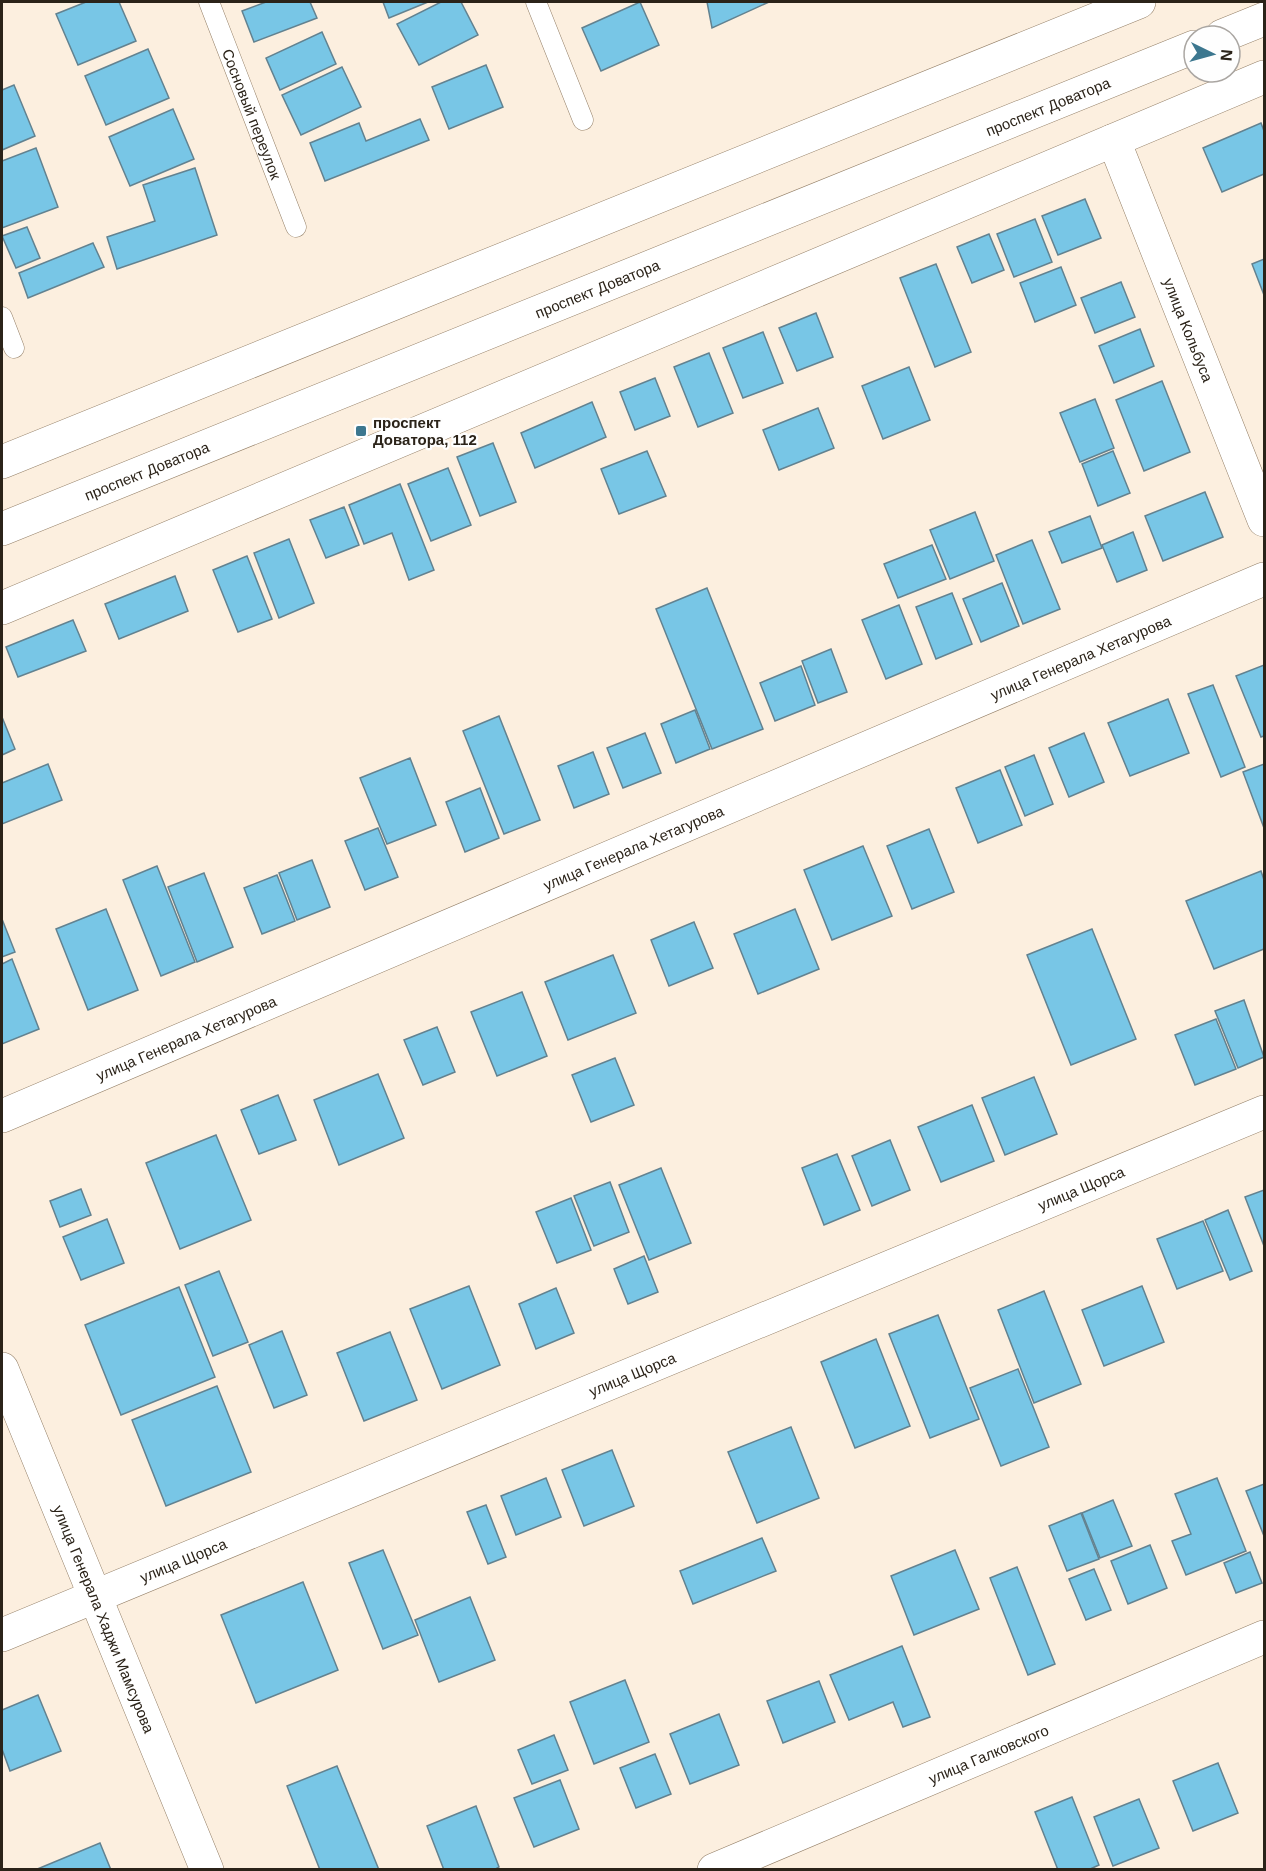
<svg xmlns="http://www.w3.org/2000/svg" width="1266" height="1871" viewBox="0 0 1266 1871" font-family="Helvetica,sans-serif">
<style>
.building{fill:#78c6e6;stroke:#628290;stroke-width:1.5}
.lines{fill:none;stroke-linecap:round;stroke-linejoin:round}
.service-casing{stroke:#958169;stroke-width:21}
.minor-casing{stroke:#958169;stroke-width:34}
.primary-casing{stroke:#958169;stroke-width:34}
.service{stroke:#fff;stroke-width:20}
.minor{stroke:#fff;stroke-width:33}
.primary{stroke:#fff;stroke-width:33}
.poi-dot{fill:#3c778f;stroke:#fefefe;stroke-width:2}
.labels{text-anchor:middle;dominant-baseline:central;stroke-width:4.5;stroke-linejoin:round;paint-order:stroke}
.street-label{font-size:15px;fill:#2b2319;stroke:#fefefe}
.poi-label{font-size:15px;font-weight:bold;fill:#2b2319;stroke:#fefefe;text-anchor:start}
</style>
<rect width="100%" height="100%" fill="#fcefdf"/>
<g class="building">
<polygon points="86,2 119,2 136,41 78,65 56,14"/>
<polygon points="266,2 310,2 317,18 254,42 242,11"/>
<polygon points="383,2 428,2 389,18"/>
<polygon points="441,2 461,2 478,35 419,65 397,24"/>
<polygon points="640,2 659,45 601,71 582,28"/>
<polygon points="707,2 769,2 712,28"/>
<polygon points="322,32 336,64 280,90 266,58"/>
<polygon points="148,49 169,98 106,125 85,76"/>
<polygon points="486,65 503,107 449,129 432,87"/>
<polygon points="342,67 361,107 301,135 282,95"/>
<polygon points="14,85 35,136 2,150 2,90"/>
<polygon points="173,109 194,159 130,186 109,137"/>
<polygon points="420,119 429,140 325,181 310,143 359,123 366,141"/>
<polygon points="1261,123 1264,131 1264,174 1222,192 1203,148"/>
<polygon points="36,148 58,207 2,228 2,161"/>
<polygon points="195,168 217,235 117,269 107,237 155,221 143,185"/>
<polygon points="1085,199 1101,238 1058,255 1042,216"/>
<polygon points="1035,219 1052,262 1014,277 997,234"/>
<polygon points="27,227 40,258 16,268 2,236"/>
<polygon points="989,234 1004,270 972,283 957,247"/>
<polygon points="93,243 104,267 28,298 19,273"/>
<polygon points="1264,259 1264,295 1252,264"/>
<polygon points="936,264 971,352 935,367 900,278"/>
<polygon points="1061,267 1076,305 1035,322 1020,283"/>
<polygon points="1121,282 1135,317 1095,333 1081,298"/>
<polygon points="816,313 833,357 797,371 779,328"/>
<polygon points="1140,329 1154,366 1114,383 1099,346"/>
<polygon points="763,332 783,383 743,398 723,348"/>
<polygon points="709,353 733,413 698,427 674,367"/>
<polygon points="909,367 930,420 883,439 862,386"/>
<polygon points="655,378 670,416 635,430 620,392"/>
<polygon points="1162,381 1190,452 1144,471 1116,400"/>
<polygon points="1095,399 1114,448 1080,462 1060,413"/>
<polygon points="592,402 606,437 535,468 521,433"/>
<polygon points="818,408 834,448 779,470 763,430"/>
<polygon points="493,443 516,502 480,516 457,457"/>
<polygon points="647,451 666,496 619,514 601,469"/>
<polygon points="1113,451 1130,493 1098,506 1082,464"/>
<polygon points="448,468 471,525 431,541 408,484"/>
<polygon points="400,484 434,570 409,580 392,533 364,544 349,505"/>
<polygon points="1205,492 1223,537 1163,561 1145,516"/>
<polygon points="344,507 359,545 326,558 310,520"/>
<polygon points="975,512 994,561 950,579 930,530"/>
<polygon points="1090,516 1102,548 1062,563 1049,532"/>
<polygon points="1133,532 1147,570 1117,582 1102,545"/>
<polygon points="289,539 314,603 279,618 254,553"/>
<polygon points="1032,540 1060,609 1023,624 996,555"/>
<polygon points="932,545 946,579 898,598 884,564"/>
<polygon points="247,556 272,619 238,632 213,570"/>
<polygon points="175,576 188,611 119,639 105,604"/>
<polygon points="1002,583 1019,626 981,642 963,599"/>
<polygon points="707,588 763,729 712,749 656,609"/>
<polygon points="952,593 972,644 936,659 916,607"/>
<polygon points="899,605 922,664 886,679 862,620"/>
<polygon points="73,620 86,651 18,677 6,647"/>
<polygon points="831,649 847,692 818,703 802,661"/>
<polygon points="1264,665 1264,736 1261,737 1236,676"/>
<polygon points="801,666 815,705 775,721 760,683"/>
<polygon points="1213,685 1245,767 1221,777 1188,694"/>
<polygon points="1168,699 1189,753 1130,776 1108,723"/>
<polygon points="695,710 710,749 676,763 661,724"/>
<polygon points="499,716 540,820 504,834 463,731"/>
<polygon points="2,717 15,749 2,755"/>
<polygon points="645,733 661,773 623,788 607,748"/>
<polygon points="1084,733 1104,782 1069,797 1049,748"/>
<polygon points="593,752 609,794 574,808 558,766"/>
<polygon points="1034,755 1053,804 1025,816 1005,767"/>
<polygon points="410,758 436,825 387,844 360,778"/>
<polygon points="48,764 62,800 2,824 2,783"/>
<polygon points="1264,764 1264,828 1243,772"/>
<polygon points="1000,770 1022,825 978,843 956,788"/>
<polygon points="480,788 499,838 465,852 446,802"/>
<polygon points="378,828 398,877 365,890 345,841"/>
<polygon points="929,829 954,892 912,909 887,846"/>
<polygon points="863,846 892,916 832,940 804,870"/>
<polygon points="312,860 330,907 297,920 279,873"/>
<polygon points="157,866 195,962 161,976 123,880"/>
<polygon points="1261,871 1264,880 1264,949 1214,969 1186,901"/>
<polygon points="204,873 233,947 197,962 168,887"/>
<polygon points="277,875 295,921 262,934 244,888"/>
<polygon points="106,909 138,990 88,1010 56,929"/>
<polygon points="795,909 819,969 758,994 734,934"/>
<polygon points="2,919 15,952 2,957"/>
<polygon points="694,922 713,968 669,986 651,940"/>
<polygon points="1092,929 1136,1039 1071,1065 1027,955"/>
<polygon points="613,955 636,1013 568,1040 545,982"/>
<polygon points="12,959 39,1029 2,1044 2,964"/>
<polygon points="522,992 547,1056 497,1076 471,1012"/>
<polygon points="1244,1000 1264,1057 1238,1068 1215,1011"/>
<polygon points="1216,1019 1236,1069 1195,1085 1175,1035"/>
<polygon points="437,1027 455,1072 423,1085 404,1040"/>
<polygon points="615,1058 634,1105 591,1122 572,1075"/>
<polygon points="378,1074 404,1138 339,1165 314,1100"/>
<polygon points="1034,1077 1057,1134 1005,1155 982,1098"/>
<polygon points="278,1095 296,1140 259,1154 241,1110"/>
<polygon points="972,1105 994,1161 941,1182 918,1127"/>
<polygon points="216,1135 251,1220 180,1249 146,1163"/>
<polygon points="890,1140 910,1190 872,1206 852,1156"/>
<polygon points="837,1154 860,1210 824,1225 802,1168"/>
<polygon points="661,1168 691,1243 649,1260 619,1185"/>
<polygon points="610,1182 629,1232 594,1246 574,1196"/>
<polygon points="81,1189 91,1215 60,1227 50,1201"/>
<polygon points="1264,1190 1264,1246 1245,1197"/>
<polygon points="571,1198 591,1250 557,1263 536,1212"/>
<polygon points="1228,1210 1252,1271 1230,1280 1205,1220"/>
<polygon points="107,1219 124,1263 81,1280 63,1237"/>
<polygon points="1203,1221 1223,1271 1177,1289 1157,1239"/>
<polygon points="644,1256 658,1292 628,1304 614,1269"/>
<polygon points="219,1271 248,1342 213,1356 185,1285"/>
<polygon points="469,1286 500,1365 442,1389 410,1309"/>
<polygon points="1142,1286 1164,1342 1104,1366 1082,1310"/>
<polygon points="179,1287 215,1377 121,1415 85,1325"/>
<polygon points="556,1288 574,1333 536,1349 519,1304"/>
<polygon points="1044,1291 1081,1384 1034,1403 998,1310"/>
<polygon points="938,1315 979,1419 930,1438 889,1334"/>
<polygon points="282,1331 307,1395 274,1408 249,1345"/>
<polygon points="390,1332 417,1400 364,1421 337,1353"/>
<polygon points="876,1339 910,1426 855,1448 821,1362"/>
<polygon points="1018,1369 1049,1447 1001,1466 970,1388"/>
<polygon points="217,1386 251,1472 166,1506 132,1420"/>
<polygon points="791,1427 819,1498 757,1523 728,1452"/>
<polygon points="612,1450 634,1506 584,1526 562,1470"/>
<polygon points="546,1478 561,1517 516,1535 501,1496"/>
<polygon points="1217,1478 1246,1551 1186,1575 1172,1541 1191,1534 1175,1494"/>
<polygon points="1264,1484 1264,1536 1246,1491"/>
<polygon points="1113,1500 1132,1546 1100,1558 1082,1513"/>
<polygon points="486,1505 506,1557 488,1564 467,1512"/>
<polygon points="1081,1513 1099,1559 1067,1571 1049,1526"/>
<polygon points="762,1538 776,1571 693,1604 680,1571"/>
<polygon points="1150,1545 1167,1588 1128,1604 1111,1561"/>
<polygon points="383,1550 418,1635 383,1649 349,1563"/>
<polygon points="955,1550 979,1609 914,1635 891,1576"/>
<polygon points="1250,1552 1262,1583 1236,1593 1224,1563"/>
<polygon points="1017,1567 1055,1664 1028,1675 990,1578"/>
<polygon points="1094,1569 1111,1610 1086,1620 1069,1579"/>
<polygon points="303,1582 338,1670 256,1703 221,1615"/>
<polygon points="470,1597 495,1660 439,1682 415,1620"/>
<polygon points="902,1646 930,1717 903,1727 893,1702 849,1720 830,1675"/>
<polygon points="625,1680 649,1742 594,1764 570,1702"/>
<polygon points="819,1681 835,1722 783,1743 767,1701"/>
<polygon points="38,1695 61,1751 10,1771 2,1749 2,1710"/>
<polygon points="719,1714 739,1765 690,1784 670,1734"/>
<polygon points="554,1735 568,1770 532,1784 518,1750"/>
<polygon points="655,1754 671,1794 636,1808 620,1768"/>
<polygon points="1218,1763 1238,1813 1193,1831 1173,1781"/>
<polygon points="337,1766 379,1870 320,1870 287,1786"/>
<polygon points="560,1780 579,1829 534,1847 514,1798"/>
<polygon points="1072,1797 1099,1865 1088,1870 1058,1870 1035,1812"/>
<polygon points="1139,1799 1159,1848 1113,1866 1094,1817"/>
<polygon points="476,1806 499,1867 494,1870 444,1870 427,1826"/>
<polygon points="100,1843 111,1870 35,1870"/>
</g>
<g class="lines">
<g class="service-casing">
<g id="service">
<path id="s1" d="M209,2l87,225"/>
<polyline points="536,2 583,120"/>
<polyline points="2,317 14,348"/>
</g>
</g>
<g class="minor-casing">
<g id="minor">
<path id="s2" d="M1112,141l6,10 146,369"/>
<polyline points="2,608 1264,77"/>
<path id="s3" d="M2,1116l1262,-537"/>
<path id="s4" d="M2,1635l1262,-523"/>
<path id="s5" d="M714,1870l550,-233"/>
</g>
</g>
<g class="primary-casing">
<g id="primary">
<polyline points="1222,36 1264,19"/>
<polyline points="2,462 1139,2"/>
<path id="s6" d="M2,529l1192,-482"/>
<path id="s7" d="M2,1369l205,501"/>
</g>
</g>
<use href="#service" class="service"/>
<use href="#minor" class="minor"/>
<use href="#primary" class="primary"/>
</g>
<rect class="poi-dot" x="355" y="425" width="12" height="12" rx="3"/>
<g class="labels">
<g class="street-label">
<text stroke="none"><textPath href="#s6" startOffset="1128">проспект Доватора</textPath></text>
<text stroke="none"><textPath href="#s1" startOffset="120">Сосновый переулок</textPath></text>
<text stroke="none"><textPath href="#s6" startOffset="642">проспект Доватора</textPath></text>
<text stroke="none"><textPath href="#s2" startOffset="204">улица Кольбуса</textPath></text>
<text stroke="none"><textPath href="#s6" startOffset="156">проспект Доватора</textPath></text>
<text stroke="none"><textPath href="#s3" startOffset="1172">улица Генерала Хетагурова</textPath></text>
<text stroke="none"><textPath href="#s3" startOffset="686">улица Генерала Хетагурова</textPath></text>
<text stroke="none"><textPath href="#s3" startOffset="200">улица Генерала Хетагурова</textPath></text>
<text stroke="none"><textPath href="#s4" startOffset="1168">улица Щорса</textPath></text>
<text stroke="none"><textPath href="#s4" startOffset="682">улица Щорса</textPath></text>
<text stroke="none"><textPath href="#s4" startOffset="196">улица Щорса</textPath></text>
<text stroke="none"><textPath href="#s7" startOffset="270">улица Генерала Хаджи Мамсурова</textPath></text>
<text stroke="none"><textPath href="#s5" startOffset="298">улица Галковского</textPath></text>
</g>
<g class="poi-label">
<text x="373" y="422">проспект<tspan x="373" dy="17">Доватора, 112</tspan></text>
</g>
</g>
<rect width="1266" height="1871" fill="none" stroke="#2b2319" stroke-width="6"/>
<g transform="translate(1212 54) rotate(95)"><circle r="28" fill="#fefefe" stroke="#aaa6a2" stroke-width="1.5"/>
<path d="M0-4.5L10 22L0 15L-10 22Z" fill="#3c778f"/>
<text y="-9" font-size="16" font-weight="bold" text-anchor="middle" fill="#2b2319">N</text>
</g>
</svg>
